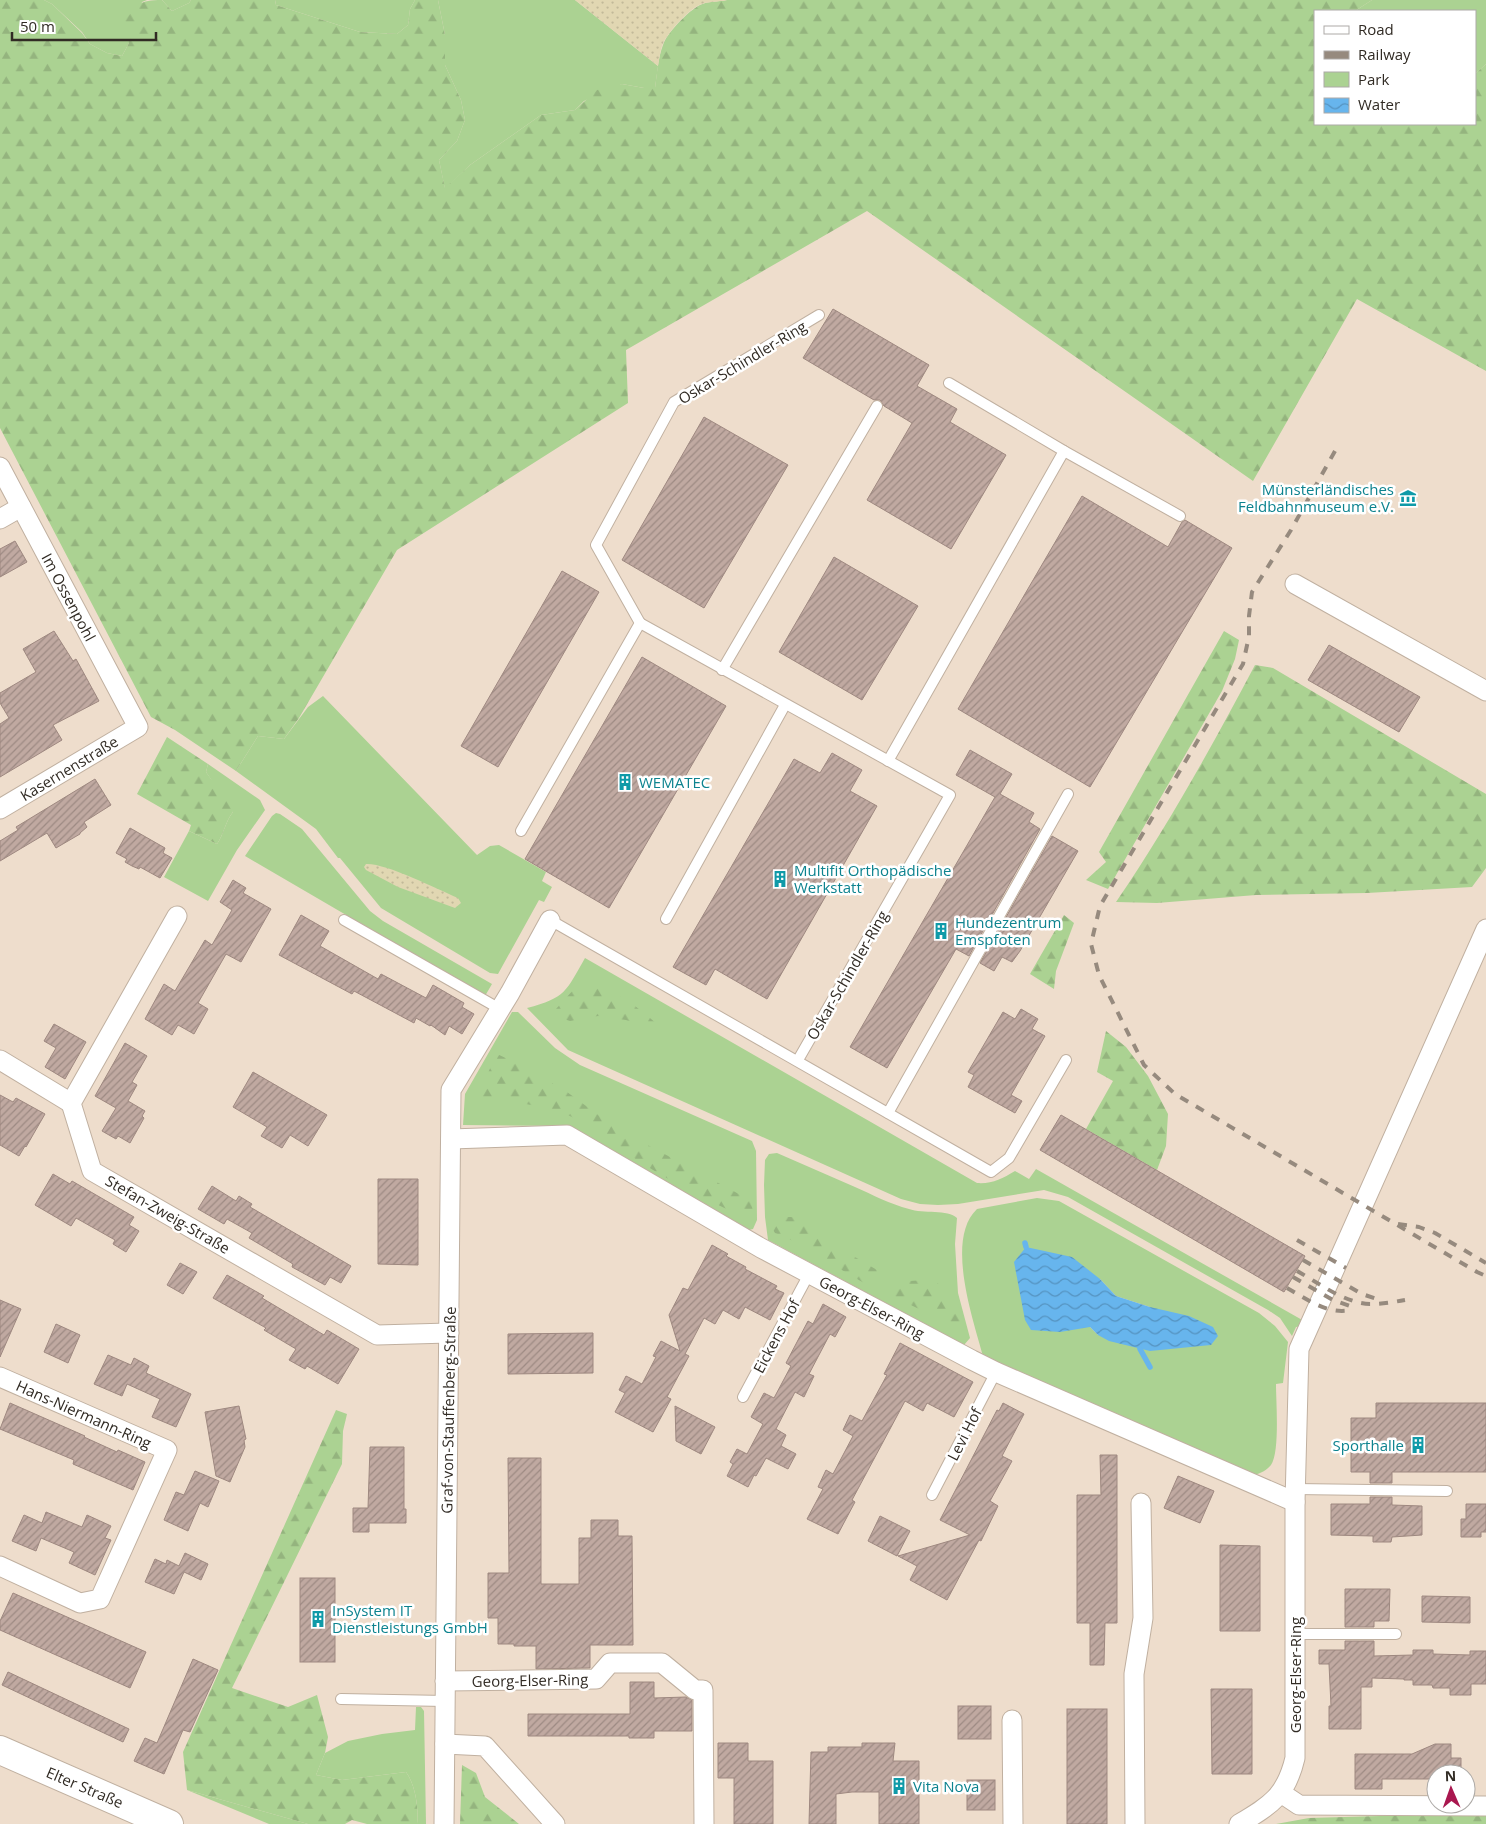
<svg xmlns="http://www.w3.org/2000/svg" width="1486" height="1824" viewBox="0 0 1486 1824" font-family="'Open Sans',sans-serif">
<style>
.green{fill:#abd292;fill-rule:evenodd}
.forest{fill:url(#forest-firs)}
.sand{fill:url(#sand-dots)}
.water{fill:url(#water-waves)}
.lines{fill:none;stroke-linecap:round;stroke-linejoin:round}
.stream{stroke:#67b5ed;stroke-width:5.5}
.building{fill:url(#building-hatch);stroke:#9e8880}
.lane-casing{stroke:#c0b0a0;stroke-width:12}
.street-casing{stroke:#c0b0a0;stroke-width:21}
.secondary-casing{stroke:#c0b0a0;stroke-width:30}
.lane{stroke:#fff;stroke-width:10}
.street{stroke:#fff;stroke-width:19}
.secondary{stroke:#fff;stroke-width:28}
.rail{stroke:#968a7e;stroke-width:4;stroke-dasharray:9 9;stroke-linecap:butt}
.labels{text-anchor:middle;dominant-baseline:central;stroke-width:5;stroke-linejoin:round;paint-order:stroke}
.street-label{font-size:15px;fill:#312b24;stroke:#fff}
.culture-label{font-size:15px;fill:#0d838f;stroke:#fff;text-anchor:start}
</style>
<defs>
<pattern id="forest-firs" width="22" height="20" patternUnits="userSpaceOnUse" patternTransform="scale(1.25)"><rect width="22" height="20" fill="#abd292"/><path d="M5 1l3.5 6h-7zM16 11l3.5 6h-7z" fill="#94b47e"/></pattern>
<pattern id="sand-dots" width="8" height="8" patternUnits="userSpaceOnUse" patternTransform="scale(1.25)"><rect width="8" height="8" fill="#e1d7b2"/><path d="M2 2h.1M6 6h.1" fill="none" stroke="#c2b999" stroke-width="1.8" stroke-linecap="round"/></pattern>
<pattern id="water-waves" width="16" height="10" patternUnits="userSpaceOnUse" patternTransform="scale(1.25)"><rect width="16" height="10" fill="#67b5ed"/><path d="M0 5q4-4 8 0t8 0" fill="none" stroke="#5593c0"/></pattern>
<pattern id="building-hatch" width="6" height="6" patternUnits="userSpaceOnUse" patternTransform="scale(1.25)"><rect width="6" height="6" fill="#c0a9a1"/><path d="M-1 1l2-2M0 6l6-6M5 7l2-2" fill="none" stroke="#9d8a83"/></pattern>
</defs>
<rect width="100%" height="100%" fill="#edc"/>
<g class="green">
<polygon points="44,0 147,0 142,2 129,43 122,56 107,53 90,44 82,32 52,4"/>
<polygon points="162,0 191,0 189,3 172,11"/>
<polygon points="275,0 415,0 410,9 408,25 397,34 360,32 276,5"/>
<polygon points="438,0 575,0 658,66 655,88 644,88 622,84 584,101 575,110 541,115 470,165 445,189 439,160 457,141 465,120 461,100 445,65 445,35"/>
<polygon points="1372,0 1486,0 1486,64 1475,74 1475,11 1355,11"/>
<polygon points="323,696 477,855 490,846 499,845 546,872 542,881 552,887 544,902 539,900 498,974 490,973 381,908 340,858 338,858 316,829 236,771 258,736 284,739 308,707"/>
<path d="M208,764l52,36 5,10 -28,40 -29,51 -44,-24 25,-46 28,13c7,-10 8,-22 16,-32l-27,-40z"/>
<polygon points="276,813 280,814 302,829 370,911 383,921 492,984 485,996 245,856 272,816"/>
<path d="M585,958l392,225c15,1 25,-4 38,-12l14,8 7,-10 268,152 -2,5 -6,1 -4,9 -12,-18 -12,-8 -200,-113 -24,-7 -86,14 -20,1 -18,-1 -19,-5 -333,-149 -41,-42c39,-10 39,-17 58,-50z"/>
<polygon points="512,1012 518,1012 555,1048 580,1065 752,1141 756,1151 757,1220 753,1229 749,1230 570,1126 463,1125 465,1094"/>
<path d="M777,1153c26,11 52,23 78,34 18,8 35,17 54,22 14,5 39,0 48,9l-2,26 3,49 12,45 -6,7 -196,-105 -3,-23 -1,-32 1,-25 4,-6z"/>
<path d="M1037,1198l22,3 200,112 16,13 13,16 -5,41 -7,1c0,18 4,68 -5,81 -5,6 -10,8 -17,10l-220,-93 -51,-26c-10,-37 -38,-117 -6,-147zM1100,1279l16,17 34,11 -52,28 -8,-8z"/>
<path d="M416,1707h5l3,4 2,113h-9c2,-16 -2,-40 -11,-52l-64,8 -26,-5 9,-22 23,-12 34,-7 33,-4z"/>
<polygon points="187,1790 308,1824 269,1824"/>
</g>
<g class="forest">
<path d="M0,0h44l8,4 30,29 8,11 17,9 15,3 7,-13 -5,-22c15,-17 14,-21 38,-21l10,11 17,-8 2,-3h84l1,5 84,27 37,2 11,-9 2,-16 5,-9h23l7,35v30l16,35 4,20 -8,21 -18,19 6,28 25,-23 71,-50 34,-5 22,-20 25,-6 22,4h11c2,-14 3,-30 8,-43 4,-12 25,-34 37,-40 8,-4 18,-3 27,-5h645l-17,11h-40v113h160v-50l11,-10v307l-129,-72 -104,182 -386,-270 -241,139 2,53 -231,147 -98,168 -15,21 -26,-3 -22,35 -61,-41 -24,-13 -151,-289z"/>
<polygon points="1224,631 1239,640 1235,659 1222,691 1108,889 1086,880 1106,862 1099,852"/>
<path d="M1255,665l18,3 213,126v74l-14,19 -105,6 -111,2 -99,8 -41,-1c52,-76 96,-156 139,-237z"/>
<path d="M167,737l41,27 -2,8 5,7 20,18 2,15c-8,10 -9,22 -16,32l-28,-13 2,-6 -54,-31z"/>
<polygon points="1064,915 1074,923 1056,971 1054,989 1030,974"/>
<path d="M585,985c29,2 56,24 76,43l-3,2 -32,-10 -28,-4 -28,5 -6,-2 -8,-10 19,-21z"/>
<polygon points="1106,1031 1126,1047 1148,1076 1168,1114 1166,1146 1157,1170 1086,1129 1113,1081 1097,1072"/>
<path d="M497,1054l24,11 46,27 49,36 134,72 5,17 -5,4c-35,-18 -72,-35 -105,-56 -26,-16 -51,-40 -80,-51 -27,-10 -59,-13 -87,-16l6,-17z"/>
<polygon points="773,1217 792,1217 811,1231 877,1270 877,1277 869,1286 786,1237 775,1233 770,1225"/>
<polygon points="926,1280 945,1286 965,1328 962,1334 944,1321 890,1295 887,1290 893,1282"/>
<path d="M336,1410l11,4 -4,17 -1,33 -110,224 56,19 29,-12 11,42 -3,16 -9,22 26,5 64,-8c9,12 13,36 11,52h-50l-15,-4 -7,4h-37l-121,-34 -4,-38z"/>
<polygon points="462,1765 476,1773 485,1797 519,1824 460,1824"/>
<polygon points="1486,1813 1486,1824 1276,1824 1309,1818"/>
</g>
<g class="sand">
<path d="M575,0h152c-9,2 -19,1 -28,5 -12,6 -33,29 -37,41 -2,6 -3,14 -4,20z"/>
<path d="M366,864c20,-1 71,25 92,34l3,5 -6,5 -57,-21 -32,-17 -2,-3z"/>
</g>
<polygon class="water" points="1026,1247 1072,1257 1100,1279 1116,1296 1150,1307 1189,1316 1213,1327 1218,1336 1211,1345 1150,1351 1109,1341 1098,1335 1090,1327 1060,1332 1031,1330 1025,1320 1014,1262"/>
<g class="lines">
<g class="stream">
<polyline points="1025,1243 1026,1247"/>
<polyline points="1140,1349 1150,1367"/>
</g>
</g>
<g class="building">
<polygon points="833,309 929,365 917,386 957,409 950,422 1006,455 951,549 867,500 912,423 884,406 880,400 874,400 803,358"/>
<polygon points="704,417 788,465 704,608 622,560"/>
<polygon points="1082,496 1168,547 1182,522 1185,520 1232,548 1090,787 958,709"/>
<polygon points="15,541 27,562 0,577 0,549"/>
<polygon points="834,557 918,606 862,700 779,652"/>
<polygon points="562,571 599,592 498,767 461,746"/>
<polygon points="54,631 73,661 76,659 99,701 53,725 62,740 0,777 0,724 9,718 0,703 0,693 36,672 23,649"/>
<polygon points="1329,645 1420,697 1399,732 1308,680"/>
<polygon points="642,657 726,706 609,908 525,859"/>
<polygon points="970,750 1012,774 1000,794 1034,813 1029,822 1040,829 969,956 956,949 887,1068 850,1047 995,797 956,775"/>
<polygon points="832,753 862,770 850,791 877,806 767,999 715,969 706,985 673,967 794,759 820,773"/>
<polygon points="95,779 111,805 84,822 87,827 80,833 80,834 56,848 47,833 0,861 0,841 18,830 16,827"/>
<polygon points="130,828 165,848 163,853 172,858 160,878 140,867 139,869 132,866 125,862 127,859 116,853"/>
<polygon points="1052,836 1078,851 1020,951 1012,962 1002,957 994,971 980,963"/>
<polygon points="233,880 246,888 243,893 271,909 241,962 226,954 198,1003 208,1009 194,1034 178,1025 172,1035 145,1019 164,984 175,991 205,940 212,945 232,910 220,902"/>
<polygon points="301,915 329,931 320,946 378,979 381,974 426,998 433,985 464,1003 462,1007 474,1014 462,1034 449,1026 445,1035 431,1025 430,1026 416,1018 414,1023 354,991 352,994 279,955"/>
<polygon points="1021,1009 1038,1019 1032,1029 1045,1036 1011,1095 1022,1101 1015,1113 968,1087 974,1075 968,1072 1003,1012 1015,1019"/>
<polygon points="54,1024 86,1042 65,1079 45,1067 56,1048 44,1041"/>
<polygon points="125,1043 147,1056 132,1082 137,1085 128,1101 145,1111 142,1116 144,1118 130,1143 118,1136 116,1139 102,1131 116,1108 95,1096"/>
<polygon points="253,1072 327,1115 308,1146 290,1135 282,1148 261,1136 267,1127 233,1107"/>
<polygon points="0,1095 13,1102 16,1098 45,1114 26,1147 25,1146 19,1156 0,1145"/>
<polygon points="1061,1115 1305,1256 1284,1292 1040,1150"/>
<polygon points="53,1174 70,1184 72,1181 134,1217 129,1225 139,1231 126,1252 113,1244 115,1240 76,1218 71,1226 35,1205"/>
<polygon points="378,1179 418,1179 418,1265 378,1264"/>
<polygon points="212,1186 236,1201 239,1196 252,1204 250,1207 351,1266 341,1283 330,1277 325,1285 292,1267 293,1264 249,1238 252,1233 227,1219 224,1224 198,1209"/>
<polygon points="712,1245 728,1254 726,1256 746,1267 745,1269 777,1286 775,1289 784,1293 770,1320 745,1307 739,1319 723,1310 715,1324 704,1318 685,1354 689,1356 667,1397 671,1399 653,1432 615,1412 625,1393 619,1390 626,1376 642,1384 656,1357 653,1356 661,1341 680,1351 669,1315 683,1288 688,1290"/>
<polygon points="180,1263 197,1272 183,1294 167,1285"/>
<polygon points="227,1275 264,1296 262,1298 324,1335 327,1330 359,1349 338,1384 307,1366 305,1369 289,1360 296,1349 264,1330 266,1328 213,1298"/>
<polygon points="0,1300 21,1309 0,1357"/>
<polygon points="823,1304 846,1317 835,1337 830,1334 809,1374 814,1376 804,1397 795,1392 776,1429 786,1435 781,1446 796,1454 788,1469 766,1458 756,1476 754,1475 748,1487 727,1476 733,1464 730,1462 737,1449 747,1454 763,1424 751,1417 764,1393 774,1398 791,1366 786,1363 808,1321 813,1324"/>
<polygon points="56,1324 80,1335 68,1363 44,1352"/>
<polygon points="593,1333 593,1373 508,1374 508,1334"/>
<polygon points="900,1343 973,1382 954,1417 927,1403 923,1411 905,1401 852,1500 855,1502 838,1534 807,1519 823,1489 818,1487 826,1470 833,1474 853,1436 843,1430 850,1415 862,1421 887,1375 884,1374"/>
<polygon points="108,1355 131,1365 134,1358 149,1366 146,1373 191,1394 176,1427 152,1417 160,1399 127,1384 122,1396 94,1384"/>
<polygon points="10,1403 85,1436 84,1437 117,1452 118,1450 145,1462 133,1490 73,1464 74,1460 0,1429"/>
<polygon points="1003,1403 1024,1414 1002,1456 1012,1461 990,1501 998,1506 981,1541 979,1540 947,1600 910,1580 917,1566 898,1556 970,1535 940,1520 997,1410 999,1411"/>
<polygon points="1376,1403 1486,1403 1486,1472 1392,1472 1392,1483 1370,1483 1370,1472 1351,1472 1351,1418 1376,1418"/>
<polygon points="239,1406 246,1439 244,1440 245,1447 230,1482 216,1476 205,1412"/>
<polygon points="675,1406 715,1427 701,1454 676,1441"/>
<polygon points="370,1447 404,1447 404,1509 406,1509 406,1523 369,1523 369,1532 353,1532 353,1508 368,1508"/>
<polygon points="1100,1455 1117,1455 1117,1623 1105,1623 1104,1665 1090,1665 1090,1623 1077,1623 1077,1495 1101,1495"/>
<polygon points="508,1458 541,1458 541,1584 579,1584 579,1538 591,1538 591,1520 618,1520 618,1536 632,1536 633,1645 590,1645 590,1668 536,1669 536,1646 514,1646 514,1644 498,1644 498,1618 488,1618 488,1573 509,1573"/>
<polygon points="195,1471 219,1481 208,1507 200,1503 188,1531 164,1520 176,1492 184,1495"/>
<polygon points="1178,1476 1214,1491 1200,1523 1164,1508"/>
<polygon points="1370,1497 1392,1497 1392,1505 1422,1506 1422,1535 1392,1537 1391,1542 1373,1542 1373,1536 1331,1535 1331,1504 1370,1504"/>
<polygon points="1466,1504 1486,1504 1486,1532 1481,1532 1481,1537 1461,1537 1461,1519 1466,1519"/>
<polygon points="46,1512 82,1527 87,1515 111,1526 105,1538 111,1540 95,1575 69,1563 74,1552 41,1538 36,1551 12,1541 24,1515 42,1523"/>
<polygon points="880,1516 910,1531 897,1556 868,1541"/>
<polygon points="1220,1545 1260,1546 1260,1631 1220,1631"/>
<polygon points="185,1553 208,1564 201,1580 184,1572 174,1594 145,1582 155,1559 166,1564 167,1560 179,1566"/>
<rect x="300" y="1578" width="35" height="84"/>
<polygon points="1345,1589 1390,1589 1389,1621 1374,1621 1374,1627 1345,1627"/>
<polygon points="13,1593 146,1652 130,1688 0,1630 0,1621"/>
<polygon points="1422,1596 1470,1597 1470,1623 1422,1622"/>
<polygon points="1345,1641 1374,1641 1374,1656 1413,1655 1413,1650 1433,1650 1433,1654 1470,1655 1470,1651 1486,1651 1486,1684 1471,1684 1471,1695 1450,1695 1450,1688 1433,1688 1432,1685 1413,1685 1413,1680 1404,1680 1404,1679 1372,1678 1372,1687 1361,1687 1361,1729 1329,1729 1329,1706 1331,1706 1329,1664 1319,1664 1319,1650 1345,1650"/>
<polygon points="193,1659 218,1670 190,1732 183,1730 164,1774 134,1761 145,1738 157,1743"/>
<polygon points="8,1672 129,1729 123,1742 2,1685"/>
<polygon points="630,1682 654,1682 654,1698 686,1697 692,1700 692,1731 654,1731 654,1738 629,1738 629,1736 528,1736 528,1714 630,1714"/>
<polygon points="1211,1689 1252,1689 1252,1774 1212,1774"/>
<rect x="958" y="1706" width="33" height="33"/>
<rect x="1067" y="1709" width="40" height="115"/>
<polygon points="718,1743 748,1743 748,1761 773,1761 773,1824 734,1824 734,1778 718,1778"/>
<polygon points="862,1743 895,1743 893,1761 919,1761 919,1824 879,1824 879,1792 852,1792 836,1794 836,1824 809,1824 811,1752 828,1752 828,1747 862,1747"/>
<polygon points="1435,1744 1451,1744 1451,1758 1461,1758 1461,1774 1436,1774 1436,1779 1382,1779 1382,1789 1355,1789 1355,1754 1412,1754"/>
<rect x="967" y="1780" width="28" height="30"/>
</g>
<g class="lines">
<g class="lane-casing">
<g id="lane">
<polyline points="949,383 1064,451 1180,516"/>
<polyline points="640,623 596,545 674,402 819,315"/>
<polyline points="722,670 877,406"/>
<polyline points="888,761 1064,451"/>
<polyline points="521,831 640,623 950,795 798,1060"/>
<polyline points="666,919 785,705"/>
<polyline points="344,920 500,1009"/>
<polyline points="550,920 991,1172 1009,1158 1066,1060"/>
<polyline points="888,1113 1068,794"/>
<polyline points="743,1397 809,1274"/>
<polyline points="1295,1489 1447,1491"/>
<polyline points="932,1495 996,1372"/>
<polyline points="1294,1634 1396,1634"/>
<polyline points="341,1699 445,1701"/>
</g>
</g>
<g class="street-casing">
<g id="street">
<polyline points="0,467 138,727 0,809"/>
<polyline points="0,519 21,507"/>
<polyline points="1295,584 1486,691"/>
<polyline points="177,916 71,1103 92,1171 377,1335 449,1333"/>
<polyline points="0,1060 71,1103"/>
<polyline points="451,1139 567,1135 761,1248 972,1360 996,1372 1295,1502"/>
<polyline points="0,1377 167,1450 100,1599 80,1603 0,1566"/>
<polyline points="445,1681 596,1679 610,1663 662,1663 695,1690 703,1690 704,1824"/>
<polyline points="1012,1720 1013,1824"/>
<polyline points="445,1744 485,1746 555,1824"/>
<polyline points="1281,1793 1299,1805 1486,1806"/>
<polyline points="444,1824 451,1090 510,993 550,920"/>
<polyline points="1135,1824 1134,1674 1143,1618 1141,1503"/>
<path d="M1239,1824c32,-19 47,-28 56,-66v-256l4,-153 187,-420"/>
</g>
</g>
<g class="secondary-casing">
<polyline id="secondary" points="0,1750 169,1824"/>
</g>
<use href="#lane" class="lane"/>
<use href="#street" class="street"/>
<use href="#secondary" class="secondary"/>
<g class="rail">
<polyline points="1335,451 1291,530 1252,592 1249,616 1249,636 1243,664 1100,906 1091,944 1099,975 1144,1065 1175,1094 1477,1272 1486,1276"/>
<polyline points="1398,1224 1419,1227 1435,1233 1486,1263"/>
<polyline points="1297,1240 1346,1268"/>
<polyline points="1303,1260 1362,1294 1380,1300"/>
<path d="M1297,1271c22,12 47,32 73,33 12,0 24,-2 35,-4"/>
<polyline points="1293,1277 1333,1300 1353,1307"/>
<path d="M1287,1288c20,11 40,27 64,22"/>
</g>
</g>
<defs>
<g id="museum-bare" transform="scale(1.35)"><path d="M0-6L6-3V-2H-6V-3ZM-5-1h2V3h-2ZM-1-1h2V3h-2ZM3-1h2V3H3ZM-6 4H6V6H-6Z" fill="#0f9aa8" stroke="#fff" stroke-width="2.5" paint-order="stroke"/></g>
<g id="building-bare" transform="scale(1.35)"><path d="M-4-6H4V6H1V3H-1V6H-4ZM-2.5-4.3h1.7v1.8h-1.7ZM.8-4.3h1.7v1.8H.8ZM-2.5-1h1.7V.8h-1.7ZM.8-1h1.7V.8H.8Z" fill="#0f9aa8" stroke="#fff" stroke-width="2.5" paint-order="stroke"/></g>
</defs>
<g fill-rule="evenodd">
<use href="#museum-bare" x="1408" y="498"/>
<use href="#building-bare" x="625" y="782"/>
<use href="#building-bare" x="780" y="879"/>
<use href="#building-bare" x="941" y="931"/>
<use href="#building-bare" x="1418" y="1445"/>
<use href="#building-bare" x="318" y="1619"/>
<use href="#building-bare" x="899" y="1786"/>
</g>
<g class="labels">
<g class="street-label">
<text transform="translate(742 362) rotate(-31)">Oskar-Schindler-Ring</text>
<text transform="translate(69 597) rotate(62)">Im Ossenpohl</text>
<text transform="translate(69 768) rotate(-31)">Kasernenstraße</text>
<text transform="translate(847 975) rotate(-60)">Oskar-Schindler-Ring</text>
<text transform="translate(168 1214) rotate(30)">Stefan-Zweig-Straße</text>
<text transform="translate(872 1307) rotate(28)">Georg-Elser-Ring</text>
<text transform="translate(776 1336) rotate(-62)">Eickens Hof</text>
<text transform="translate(448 1410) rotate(-89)">Graf-von-Stauffenberg-Straße</text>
<text transform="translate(84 1414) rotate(24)">Hans-Niermann-Ring</text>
<text transform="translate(964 1434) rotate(-63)">Levi Hof</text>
<text transform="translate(1295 1675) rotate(-90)">Georg-Elser-Ring</text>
<text transform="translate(530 1680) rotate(-1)">Georg-Elser-Ring</text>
<text transform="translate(85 1787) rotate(23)">Elter Straße</text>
</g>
<g class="culture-label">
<text x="1394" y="489" text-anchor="end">Münsterländisches<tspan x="1394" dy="17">Feldbahnmuseum e.V.</tspan></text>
<text x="639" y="782">WEMATEC</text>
<text x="794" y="870">Multifit Orthopädische<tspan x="794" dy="17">Werkstatt</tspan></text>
<text x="955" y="922">Hundezentrum<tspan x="955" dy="17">Emspfoten</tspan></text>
<text x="1404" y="1445" text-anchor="end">Sporthalle</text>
<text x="332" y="1610">InSystem IT<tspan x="332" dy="17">Dienstleistungs GmbH</tspan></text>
<text x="913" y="1786">Vita Nova</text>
</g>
</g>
<rect x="1314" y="10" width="162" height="115" fill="#ffffff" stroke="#adaaa7"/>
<rect x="1324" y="26" width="25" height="8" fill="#ffffff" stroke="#adaaa7"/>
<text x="1358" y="35" font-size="15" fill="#312b24">Road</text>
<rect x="1324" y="51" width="25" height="8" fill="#968a7e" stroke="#adaaa7"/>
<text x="1358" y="60" font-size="15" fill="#312b24">Railway</text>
<rect x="1324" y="72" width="25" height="15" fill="#abd292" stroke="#adaaa7"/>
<text x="1358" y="85" font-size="15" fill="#312b24">Park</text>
<rect x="1324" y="98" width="25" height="15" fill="url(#water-waves)" stroke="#adaaa7"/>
<text x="1358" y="110" font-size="15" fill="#312b24">Water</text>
<g transform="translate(1451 1789) rotate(358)"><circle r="24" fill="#ffffff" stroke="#adaaa7"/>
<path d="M0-4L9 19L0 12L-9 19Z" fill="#a9174f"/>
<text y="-8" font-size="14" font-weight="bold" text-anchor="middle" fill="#312b24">N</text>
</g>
<path d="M12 32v8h144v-8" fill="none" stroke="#312b24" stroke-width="2.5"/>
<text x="20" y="32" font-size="15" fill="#312b24" stroke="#ffffff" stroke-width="4" paint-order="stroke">50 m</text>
</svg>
